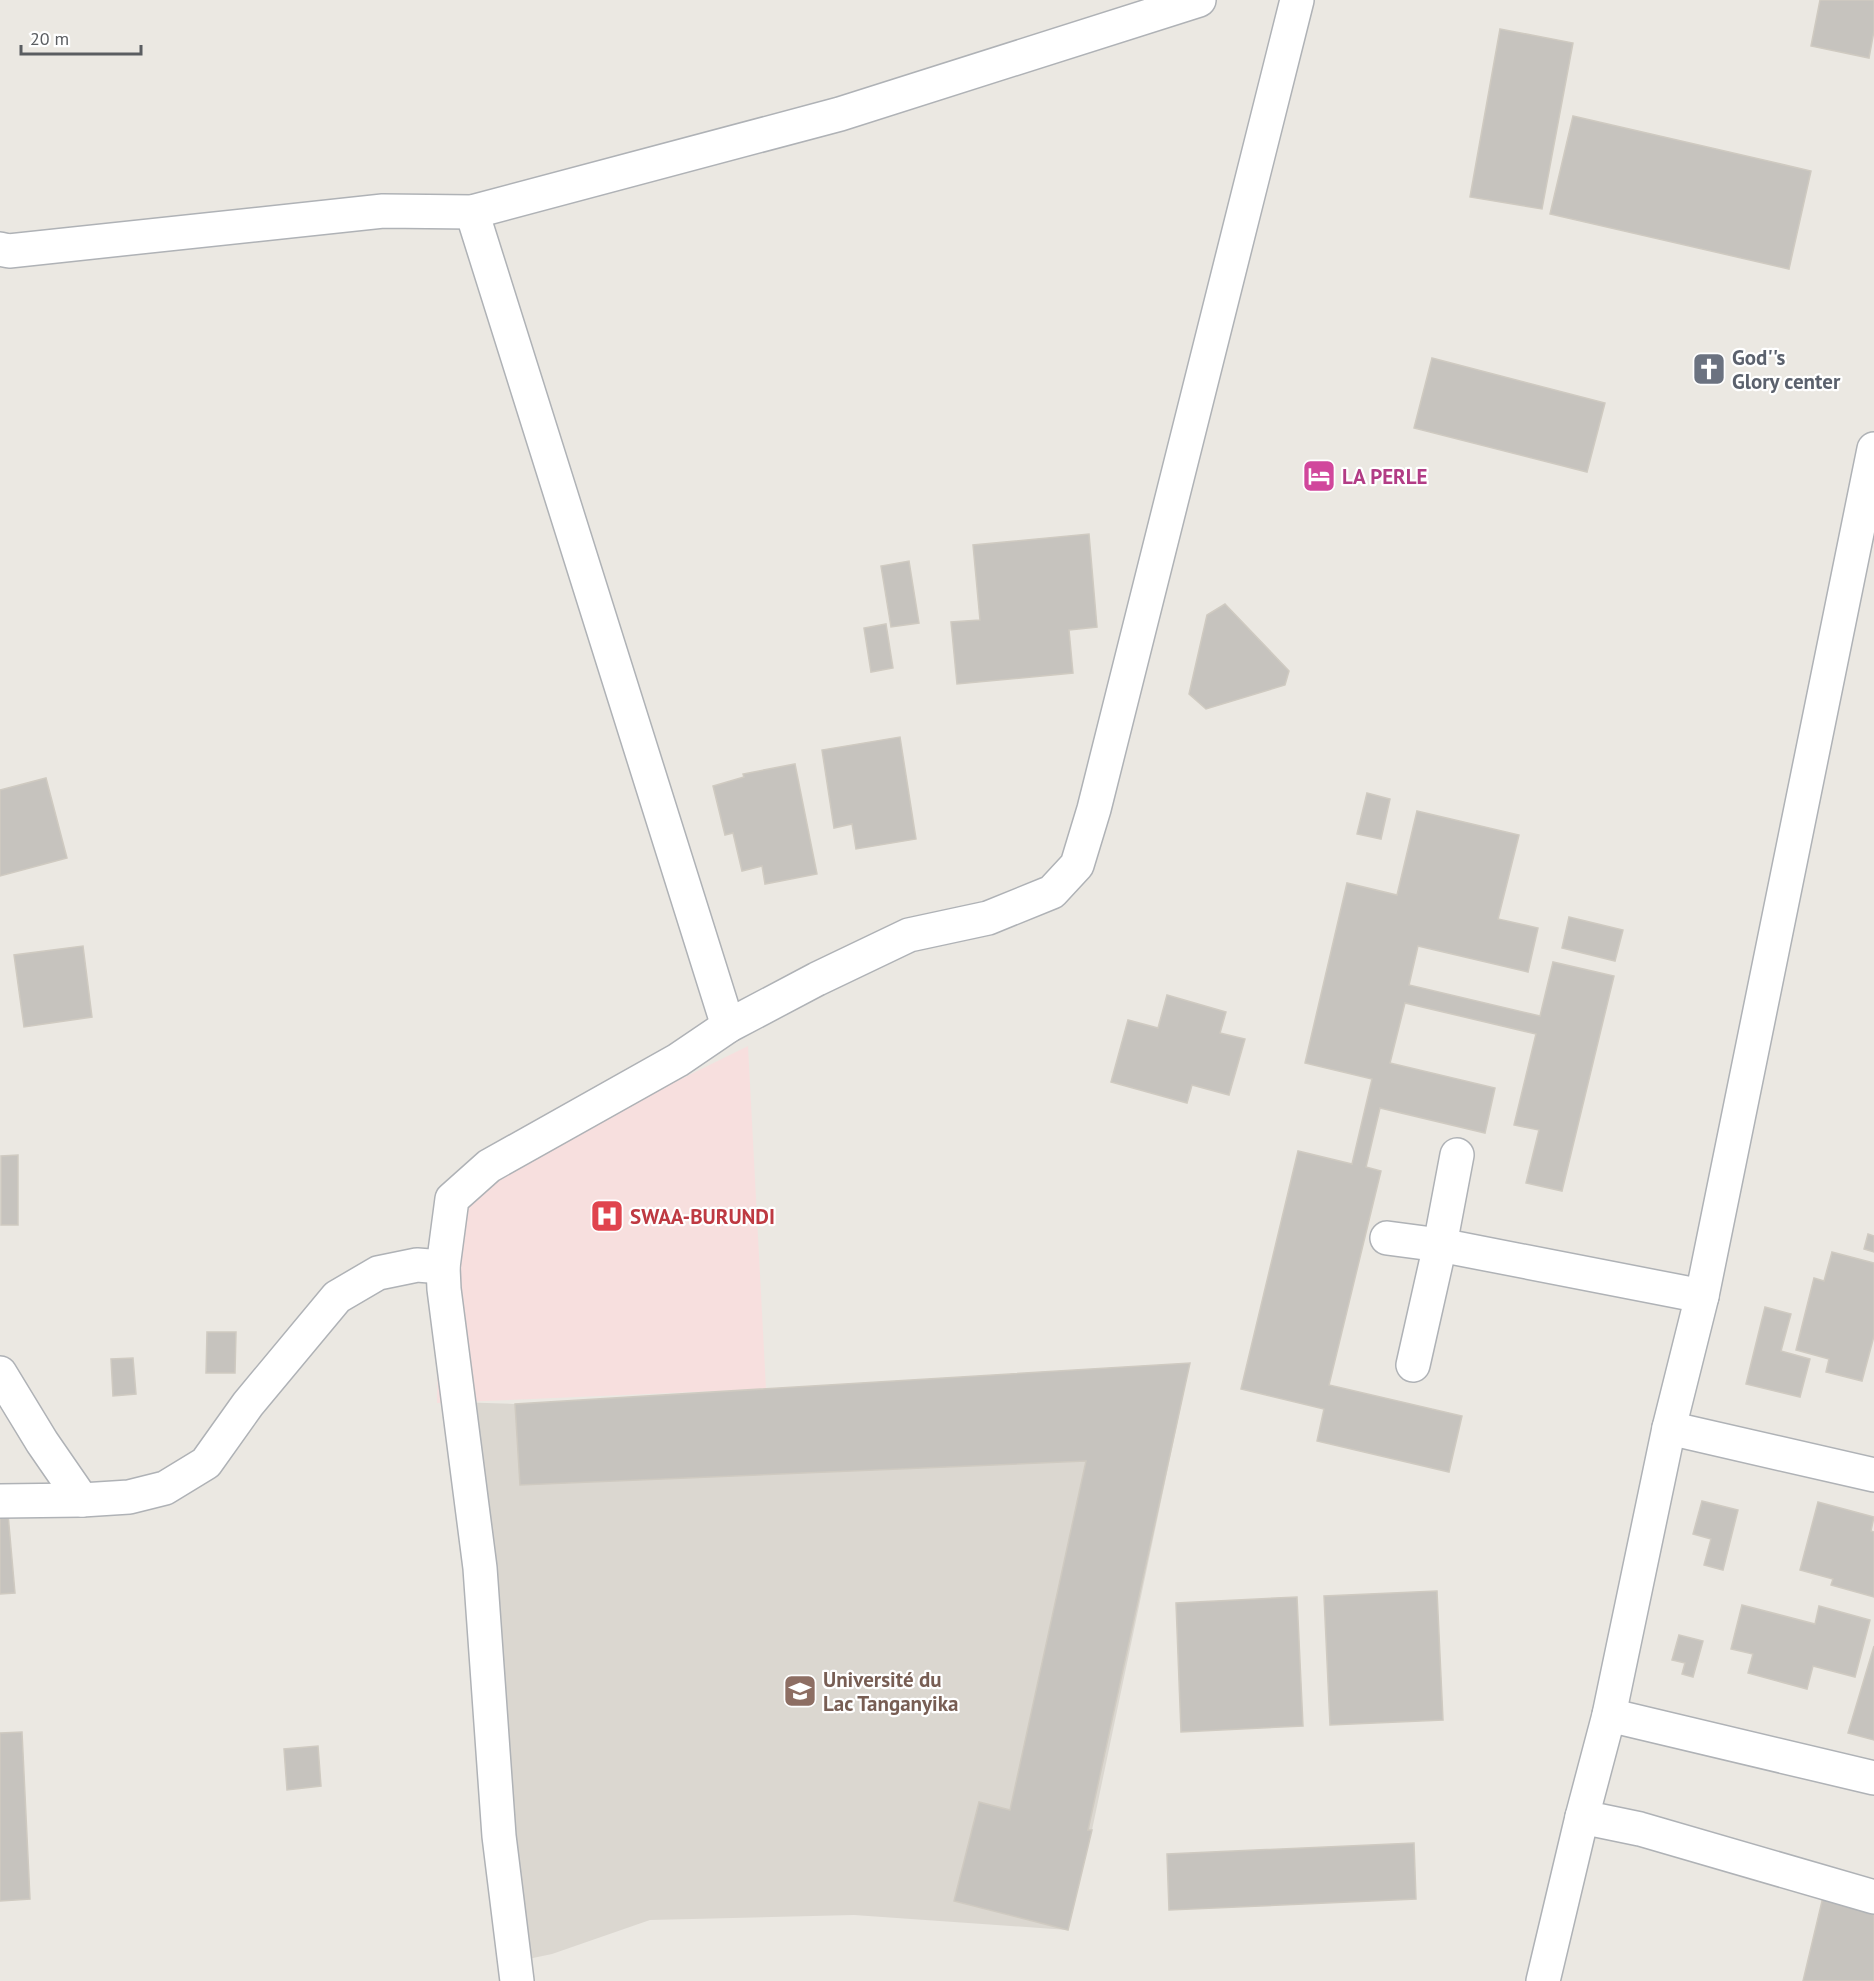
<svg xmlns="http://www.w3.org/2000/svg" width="1874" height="1981" viewBox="0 0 1874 1981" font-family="'PT Sans',sans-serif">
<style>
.education{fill:#dbd7d0}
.medical{fill:#f7dfde}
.building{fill:#c6c3be;stroke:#cfcac1;stroke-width:1.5}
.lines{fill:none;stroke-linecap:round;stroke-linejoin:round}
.minor-casing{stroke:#afb2b6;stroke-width:36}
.minor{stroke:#fff;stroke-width:33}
.labels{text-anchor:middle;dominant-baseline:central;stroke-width:4.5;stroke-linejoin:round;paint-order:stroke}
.worship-label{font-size:21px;font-weight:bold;fill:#5b616d;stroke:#fff;text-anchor:start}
.hotel-label{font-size:21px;font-weight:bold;fill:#b23c85;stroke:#fff;text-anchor:start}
.health-label{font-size:21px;font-weight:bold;fill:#be3a42;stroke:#fff;text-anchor:start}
.education-label{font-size:21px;font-weight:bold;fill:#785e54;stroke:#fff;text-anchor:start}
</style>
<rect width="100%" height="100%" fill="#ebe8e2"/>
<polygon class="education" points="1190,1363 1092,1830 1068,1930 854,1915 650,1920 552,1954 505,1964 455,1402 515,1404"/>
<polygon class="medical" points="748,1046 766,1389 437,1403 440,1234 473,1198 505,1173 612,1113"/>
<g class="building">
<polygon points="1820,0 1874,0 1874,31 1869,58 1811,46"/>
<polygon points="1500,29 1573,43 1542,209 1470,197"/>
<polygon points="1573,116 1811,171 1789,269 1550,214"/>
<polygon points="1432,358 1605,403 1587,472 1414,428"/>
<polygon points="1089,534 1097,627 1069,630 1073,673 957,684 951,622 980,620 973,545"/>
<polygon points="909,561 919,623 891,627 881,566"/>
<polygon points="1225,604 1289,671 1285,685 1206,709 1189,694 1207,615"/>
<polygon points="886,624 893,668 871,672 864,628"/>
<polygon points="900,737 916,839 856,849 852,824 834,828 822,750"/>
<polygon points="795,764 817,874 765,884 762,866 742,871 733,833 725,835 713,786 744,777 743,774"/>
<polygon points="46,778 67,858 0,876 0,790"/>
<polygon points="1367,793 1390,799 1381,839 1357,834"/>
<polygon points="1417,811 1519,835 1498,919 1538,928 1528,972 1418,946 1409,985 1540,1016 1553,962 1614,976 1562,1191 1526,1183 1539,1130 1514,1125 1536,1034 1405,1003 1390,1063 1495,1088 1485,1133 1380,1108 1366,1167 1381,1171 1329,1385 1462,1416 1449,1472 1317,1441 1324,1409 1241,1389 1298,1151 1352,1164 1372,1079 1305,1063 1347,883 1397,895"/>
<polygon points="1569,917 1623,930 1615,961 1562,948"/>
<polygon points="83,946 92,1017 24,1027 14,955"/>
<polygon points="1167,995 1226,1012 1220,1033 1245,1039 1229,1095 1192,1085 1187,1103 1111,1082 1128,1020 1158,1028"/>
<polygon points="18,1155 18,1225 1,1225 1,1156"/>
<polygon points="1868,1234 1874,1236 1874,1252 1864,1249"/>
<polygon points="1832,1252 1874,1263 1874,1336 1862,1381 1826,1372 1829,1359 1796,1350 1814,1278 1824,1281"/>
<polygon points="1765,1307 1791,1314 1781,1351 1810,1359 1800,1397 1746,1384"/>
<polygon points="207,1332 236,1332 235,1373 206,1373"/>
<polygon points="133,1358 136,1394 113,1396 111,1359"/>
<polygon points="1190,1363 1088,1830 1092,1830 1068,1930 954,1901 979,1802 1010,1810 1086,1461 520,1485 515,1404"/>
<polygon points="1702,1501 1738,1510 1723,1570 1704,1565 1711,1539 1693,1534"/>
<polygon points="1818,1502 1874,1517 1871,1531 1874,1532 1874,1597 1831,1585 1833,1579 1800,1570"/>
<polygon points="0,1514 8,1514 15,1593 0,1594"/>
<polygon points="1437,1591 1443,1720 1330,1725 1324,1596"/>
<polygon points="1297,1597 1303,1726 1181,1732 1176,1603"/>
<polygon points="1742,1605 1815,1624 1819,1606 1870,1620 1855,1677 1813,1666 1807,1689 1748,1673 1753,1654 1731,1649"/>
<polygon points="1679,1635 1703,1641 1693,1677 1682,1674 1685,1663 1672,1660"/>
<polygon points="1874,1646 1874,1740 1848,1733"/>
<polygon points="22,1732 30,1899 0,1901 0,1733"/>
<polygon points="318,1746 321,1786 287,1790 284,1749"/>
<polygon points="1414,1843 1416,1899 1169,1910 1167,1854"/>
<polygon points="1823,1897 1874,1908 1874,1981 1803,1981"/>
</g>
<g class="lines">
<g class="minor-casing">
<g id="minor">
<polyline points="472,212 728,1026"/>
<polyline points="0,249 9,251 383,211 472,212 840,114 1199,0"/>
<polyline points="1387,1238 1440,1245 1702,1296"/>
<polyline points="1413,1365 1440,1245 1457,1155"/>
<polyline points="0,1373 42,1442 82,1500"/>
<polyline points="1669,1428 1874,1475"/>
<polyline points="0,1501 82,1500 129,1497 165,1488 206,1463 248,1404 337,1297 378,1273 417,1265 443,1267"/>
<polyline points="1609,1715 1874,1778"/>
<polyline points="1582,1817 1640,1829 1874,1897"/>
<polyline points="517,1981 499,1836 480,1568 444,1289 443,1267 452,1199 489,1166 678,1060 728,1026 817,979 909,935 988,918 1052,892 1077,865 1094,809 1297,0"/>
<polyline points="1543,1981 1582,1817 1609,1715 1669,1428 1702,1296 1874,449"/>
</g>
</g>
<use href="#minor" class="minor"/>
</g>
<defs>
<g id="church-square" transform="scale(1.725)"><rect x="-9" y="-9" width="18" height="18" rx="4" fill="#6b7280" stroke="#fff"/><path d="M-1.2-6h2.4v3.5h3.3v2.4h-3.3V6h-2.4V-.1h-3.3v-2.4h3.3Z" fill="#fff"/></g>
<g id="hotel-square" transform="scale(1.725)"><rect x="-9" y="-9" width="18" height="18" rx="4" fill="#d1479c" stroke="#fff"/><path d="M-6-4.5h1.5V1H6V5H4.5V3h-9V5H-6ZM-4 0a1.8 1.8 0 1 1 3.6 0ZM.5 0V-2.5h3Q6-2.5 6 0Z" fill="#fff"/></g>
<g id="hospital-square" transform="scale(1.725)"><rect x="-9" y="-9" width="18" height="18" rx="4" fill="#e0444e" stroke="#fff"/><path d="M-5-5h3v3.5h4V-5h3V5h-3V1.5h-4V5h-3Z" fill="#fff"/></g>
<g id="university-square" transform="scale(1.725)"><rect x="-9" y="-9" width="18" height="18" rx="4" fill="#8d6e63" stroke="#fff"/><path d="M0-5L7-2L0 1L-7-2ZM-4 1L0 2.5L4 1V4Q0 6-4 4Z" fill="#fff"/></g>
</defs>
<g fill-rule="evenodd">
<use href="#church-square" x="1709" y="369"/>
<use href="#hotel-square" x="1319" y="476"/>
<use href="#hospital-square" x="607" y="1216"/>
<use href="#university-square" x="800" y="1691"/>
</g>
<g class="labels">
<g class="worship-label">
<text x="1732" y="357">God''s<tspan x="1732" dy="24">Glory center</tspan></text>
</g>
<g class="hotel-label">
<text x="1342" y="476">LA PERLE</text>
</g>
<g class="health-label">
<text x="630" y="1216">SWAA-BURUNDI</text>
</g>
<g class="education-label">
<text x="823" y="1679">Université du<tspan x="823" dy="24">Lac Tanganyika</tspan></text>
</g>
</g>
<path d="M21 45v9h120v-9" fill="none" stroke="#5a5d61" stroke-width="3"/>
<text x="30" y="45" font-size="18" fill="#5a5d61" stroke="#ffffff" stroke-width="4.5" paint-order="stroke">20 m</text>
</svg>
